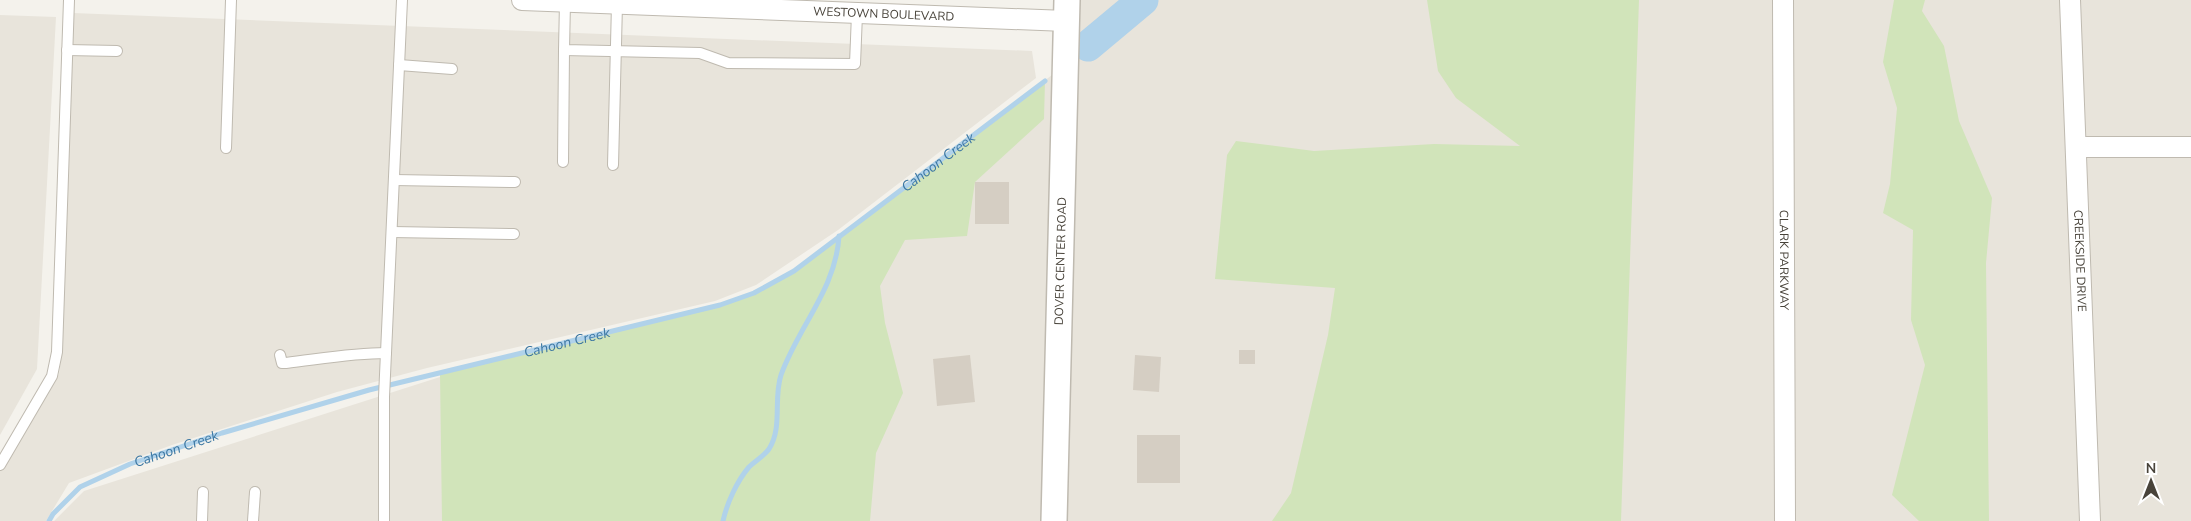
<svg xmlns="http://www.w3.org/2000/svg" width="2191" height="521" viewBox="0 0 2191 521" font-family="'Nunito Sans',sans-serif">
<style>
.residential{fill:#e8e4db}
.green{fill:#d1e4ba}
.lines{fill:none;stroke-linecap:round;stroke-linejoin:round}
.stream{stroke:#b0d2ea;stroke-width:5}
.river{stroke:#b0d2ea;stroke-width:31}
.building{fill:#d5cec3}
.service-casing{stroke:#bfbab0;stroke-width:12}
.minor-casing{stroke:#bfbab0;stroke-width:22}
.tertiary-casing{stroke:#bfbab0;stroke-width:28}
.service{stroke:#fff;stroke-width:10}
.minor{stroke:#fff;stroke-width:20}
.tertiary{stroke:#fff;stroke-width:25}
.labels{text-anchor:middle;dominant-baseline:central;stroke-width:4.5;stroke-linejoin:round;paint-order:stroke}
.street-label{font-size:12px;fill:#48433a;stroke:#fff}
.water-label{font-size:14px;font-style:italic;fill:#3c77a2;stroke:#fff}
</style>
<rect width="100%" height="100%" fill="#f4f2ec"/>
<g class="residential">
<polygon points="1079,0 2191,0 2191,521 1063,521 1069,249"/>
<polygon points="73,13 1032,51 1036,78 838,230 756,285 715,301 427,368 337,392 172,445 69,483 46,521 0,521 0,471 59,374 62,352"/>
<polygon points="0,15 56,17 37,369 0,435"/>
<polygon points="1052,75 1043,521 54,521 84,491 440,377 440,373 720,305 754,293 794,271"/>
</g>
<g class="green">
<polygon points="1427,0 1639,0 1621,521 1272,521 1291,493 1328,335 1335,288 1215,279 1227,155 1236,141 1314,151 1434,144 1520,146 1456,98 1438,71"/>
<polygon points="1894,0 1925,0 1922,11 1944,46 1959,121 1992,198 1986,263 1989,521 1919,521 1892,495 1925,365 1911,320 1913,230 1883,213 1890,184 1897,108 1883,62"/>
<polygon points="1045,81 1044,119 975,182 967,236 905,240 880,286 885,323 903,393 876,453 870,521 442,521 440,373 720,305 754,293 794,271"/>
</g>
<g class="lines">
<g class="stream">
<path id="s1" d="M49,521l4,-7 27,-27 50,-23 92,-31 147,-43 351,-85 34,-12 40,-22 251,-190"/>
<path d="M723,521c4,-18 14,-40 26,-54 6,-6 15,-11 20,-18 14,-22 4,-50 12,-74 17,-48 55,-86 58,-139"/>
</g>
<polyline class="river" points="1088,46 1143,0"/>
</g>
<g class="building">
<rect x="975" y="182" width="34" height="42"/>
<rect x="1239" y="350" width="16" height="14"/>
<polygon points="970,355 975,402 937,406 933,359"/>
<polygon points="1135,355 1161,357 1159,392 1133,390"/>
<rect x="1137" y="435" width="43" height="48"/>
</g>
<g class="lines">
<g class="service-casing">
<g id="service">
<polyline points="565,2 564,50 700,53 728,63 855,64 857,14"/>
<polyline points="67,50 117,51"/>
<polyline points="399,65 452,69"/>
<polyline points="226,148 231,0"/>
<polyline points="563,162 564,50"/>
<polyline points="613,165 617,4"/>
<polyline points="394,180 515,182"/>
<polyline points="392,232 514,234"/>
<path d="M280,355l2,8h4c34,-4 66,-10 100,-10"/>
<polyline points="0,465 52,376 57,352 69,0"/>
<polyline points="202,521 203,492"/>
<polyline points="253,521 255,492"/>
<polyline points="384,521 384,397 402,0"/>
</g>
</g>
<g class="minor-casing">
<g id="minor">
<path id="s2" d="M522,0l544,21"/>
<path id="s3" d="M1783,0l2,521"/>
<path id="s4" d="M2070,0l20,521"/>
<polyline points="2076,147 2191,147"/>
</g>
</g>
<g class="tertiary-casing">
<g id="tertiary">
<path id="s5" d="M1054,521l13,-521"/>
</g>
</g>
<use href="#service" class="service"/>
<use href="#minor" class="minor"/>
<use href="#tertiary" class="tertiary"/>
</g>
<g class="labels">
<g class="street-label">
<text stroke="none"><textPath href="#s2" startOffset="362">WESTOWN BOULEVARD</textPath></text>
<text stroke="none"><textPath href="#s5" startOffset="260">DOVER CENTER ROAD</textPath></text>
<text stroke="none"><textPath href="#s3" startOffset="260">CLARK PARKWAY</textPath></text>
<text stroke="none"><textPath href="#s4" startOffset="261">CREEKSIDE DRIVE</textPath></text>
</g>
<g class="water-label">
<text stroke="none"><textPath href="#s1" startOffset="975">Cahoon Creek</textPath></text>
<text stroke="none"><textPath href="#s1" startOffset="555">Cahoon Creek</textPath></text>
<text stroke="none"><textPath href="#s1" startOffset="150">Cahoon Creek</textPath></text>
</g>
</g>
<g transform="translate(2151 481)" stroke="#ffffff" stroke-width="4" paint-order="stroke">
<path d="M0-4L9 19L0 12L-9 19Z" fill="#48433a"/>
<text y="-8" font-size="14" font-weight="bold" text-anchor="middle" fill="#48433a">N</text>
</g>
</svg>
